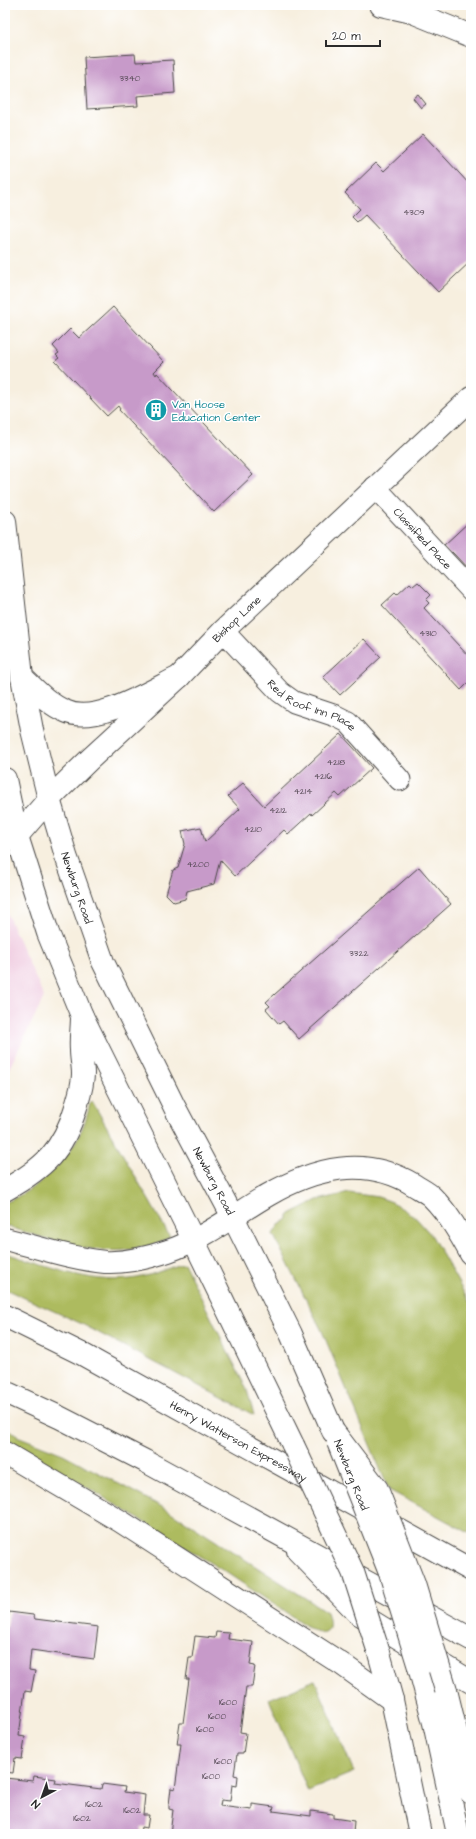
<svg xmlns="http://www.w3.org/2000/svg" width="476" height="1839" viewBox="0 0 476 1839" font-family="'Architects Daughter',sans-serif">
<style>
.built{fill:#f1d0e3}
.green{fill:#adbb5e;stroke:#6c7344}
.building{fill:#c79ac9}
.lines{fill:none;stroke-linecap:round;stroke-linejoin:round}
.minor-casing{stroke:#4a4846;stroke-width:23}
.tertiary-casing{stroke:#4a4846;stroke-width:24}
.secondary-casing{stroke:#4a4846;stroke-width:24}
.motorway-casing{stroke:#4a4846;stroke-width:24}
.minor{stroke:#fff;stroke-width:21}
.tertiary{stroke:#fff;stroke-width:22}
.secondary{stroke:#fff;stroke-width:22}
.motorway{stroke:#fff;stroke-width:22}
.secondary-bridge-casing{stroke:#4a4846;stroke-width:24;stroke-linecap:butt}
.motorway-bridge-casing{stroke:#4a4846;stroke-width:24;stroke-linecap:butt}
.secondary-bridge{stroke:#fff;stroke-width:22}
.motorway-bridge{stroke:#fff;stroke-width:22}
.labels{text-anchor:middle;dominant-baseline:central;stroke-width:3;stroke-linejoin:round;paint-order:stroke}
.number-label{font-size:9px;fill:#524752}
.culture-label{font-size:11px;fill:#0d838f;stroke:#fff;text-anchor:start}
.street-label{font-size:11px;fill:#2b2b2b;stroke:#fff}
</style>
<rect width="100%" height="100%" fill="#fff"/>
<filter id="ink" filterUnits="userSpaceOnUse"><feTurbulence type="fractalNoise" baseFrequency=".025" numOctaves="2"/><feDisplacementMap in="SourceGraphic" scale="8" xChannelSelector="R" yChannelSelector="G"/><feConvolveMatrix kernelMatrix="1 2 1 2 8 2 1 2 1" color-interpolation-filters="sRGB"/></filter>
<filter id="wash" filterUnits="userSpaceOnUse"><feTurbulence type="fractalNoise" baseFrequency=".012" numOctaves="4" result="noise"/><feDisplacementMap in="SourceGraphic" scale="16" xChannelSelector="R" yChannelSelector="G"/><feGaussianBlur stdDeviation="0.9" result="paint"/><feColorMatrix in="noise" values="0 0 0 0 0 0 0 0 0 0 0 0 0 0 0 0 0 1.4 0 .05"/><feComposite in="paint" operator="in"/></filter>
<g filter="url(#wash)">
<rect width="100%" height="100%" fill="#f7efdf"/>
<polygon class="built" points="5,909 44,997 5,1077"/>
<g class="green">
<path d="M92,1101l78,136c-55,29 -110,5 -165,-11v-23c42,-19 76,-53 85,-100z"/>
<polygon points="349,1193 378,1197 392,1202 416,1218 432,1236 471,1305 471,1534 389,1490 322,1331 273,1234 279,1225 288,1219 288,1216 290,1214 317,1200"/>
<path d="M5,1253c40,12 83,31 125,26 19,-2 36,-10 54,-16l63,127 7,25 -174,-92 -75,-34z"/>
<path d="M5,1428l12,6v2l46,18 103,55 161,103c7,20 -2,26 -19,15l-81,-54 -222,-136z"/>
<polygon points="315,1680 354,1772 308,1791 269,1699"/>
</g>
<g id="blocks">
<g class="building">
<polygon points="135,54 136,62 173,60 175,93 137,96 138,106 87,109 84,57"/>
<polygon points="418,94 426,104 421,108 413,98"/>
<polygon points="423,134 471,186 471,261 438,292 365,215 357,222 352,217 360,209 345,193 376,163 384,171"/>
<polygon points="113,307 164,362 154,372 156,375 157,373 253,475 214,512 119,410 120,409 118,406 107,416 55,361 59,358 56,355 59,353 53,346 70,329 79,338"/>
<polygon points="471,520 471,572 452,552 450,554 443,546"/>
<polygon points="418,582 431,595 426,600 429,603 424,608 471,659 471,680 461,690 382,605 395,593 397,595 410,583 413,586"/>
<polygon points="364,639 381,657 340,695 323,677"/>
<polygon points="341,734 372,768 340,797 336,793 312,815 311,813 288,834 284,830 235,876 220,860 214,884 187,891 185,899 174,902 166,894 173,870 178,868 185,844 182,831 201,827 205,842 240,809 228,796 243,783 264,806"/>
<polygon points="419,867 451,904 299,1039 283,1021 279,1024 266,1009 270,1006 266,1002"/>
<polygon points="9,1612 33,1615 35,1619 98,1627 94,1659 31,1650 29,1670 35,1671 31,1692 25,1691 19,1736 25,1737 23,1753 22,1759 15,1758 13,1773 5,1772 5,1627 7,1627"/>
<polygon points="216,1632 229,1633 228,1639 253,1642 250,1665 255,1666 252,1687 246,1687 240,1732 246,1733 243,1754 237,1754 234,1775 238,1776 237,1786 232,1785 230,1801 221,1800 220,1806 252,1810 252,1804 274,1807 273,1811 311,1816 311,1811 333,1814 333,1818 354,1821 353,1834 170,1834 173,1810 169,1809 169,1805 171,1788 175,1789 181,1744 177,1744 180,1723 183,1723 189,1679 186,1679 189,1658 192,1658 195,1636 215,1638"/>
<polygon points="34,1776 56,1779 55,1783 101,1789 102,1784 125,1787 124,1792 145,1795 143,1815 149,1815 147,1828 141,1827 140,1834 5,1834 5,1778 33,1781"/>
</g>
</g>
</g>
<g filter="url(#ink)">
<use href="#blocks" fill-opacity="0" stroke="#4a4846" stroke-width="1"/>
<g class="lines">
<g class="minor-casing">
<g id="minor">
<path id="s1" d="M375,487l96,103"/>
<path id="s2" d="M223,631l57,61 14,10 42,14 12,6 52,58"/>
</g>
</g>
<g class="tertiary-casing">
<g id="tertiary">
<polyline points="381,5 412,12 471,36"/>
<path id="s3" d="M17,836l32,-37 41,-40 89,-82 44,-46 248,-233"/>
</g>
</g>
<g class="secondary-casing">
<g id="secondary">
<path id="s4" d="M5,521l17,156 10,53 17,69 17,57 37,106 72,146 58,109 58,117 42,97"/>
<path d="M22,677c13,12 26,27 43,34 30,15 85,-20 114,-34"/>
<polyline points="5,779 17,836 48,933 82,1016 193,1239 293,1445"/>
<polyline points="379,1653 392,1700 420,1834"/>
<polyline points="419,1667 434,1723 458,1834"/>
</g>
</g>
<g class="motorway-casing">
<g id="motorway">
<path d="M5,1190c39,-22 58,-39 71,-83 3,-10 7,-22 7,-33 0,-8 -2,-16 -2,-24 -1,-11 1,-22 1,-34"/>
<path d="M5,1239c33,8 67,20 100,23 20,1 45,-5 63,-11 34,-11 69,-38 100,-56 47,-27 97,-40 146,-10 6,4 13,7 18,12 16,16 28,37 39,57"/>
<path id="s5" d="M5,1316l77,38 389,216"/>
<polyline points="5,1392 59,1417 145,1461 471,1639"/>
<polyline points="5,1453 120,1521 343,1665 392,1700"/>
<polyline points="298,1551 358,1613 471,1682"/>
<polyline points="446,1690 471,1793"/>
</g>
</g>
<use href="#minor" class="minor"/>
<use href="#tertiary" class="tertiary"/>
<use href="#secondary" class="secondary"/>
<use href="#motorway" class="motorway"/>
<g class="secondary-bridge-casing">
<g id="secondary-bridge">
<polyline points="338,1442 390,1573 419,1667"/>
<polyline points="293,1445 353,1572 379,1653"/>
</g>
</g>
<g class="motorway-bridge-casing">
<polyline id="motorway-bridge" points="333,1431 377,1489 414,1584 446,1690"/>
</g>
<use href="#secondary-bridge" class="secondary-bridge"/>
<use href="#motorway-bridge" class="motorway-bridge"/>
</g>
</g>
<defs>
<g id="building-disc" transform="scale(1.15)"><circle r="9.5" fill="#0f9aa8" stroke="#fff"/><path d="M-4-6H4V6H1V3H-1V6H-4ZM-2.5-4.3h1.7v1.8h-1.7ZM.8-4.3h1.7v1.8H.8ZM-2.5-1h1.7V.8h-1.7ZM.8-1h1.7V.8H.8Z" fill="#fff"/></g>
</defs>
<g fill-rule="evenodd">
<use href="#building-disc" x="156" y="410"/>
</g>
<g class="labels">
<g class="number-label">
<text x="130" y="78">3340</text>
<text x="414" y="212">4309</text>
<text x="428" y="633">4310</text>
<text x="336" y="762">4218</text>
<text x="323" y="776">4216</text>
<text x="303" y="791">4214</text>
<text x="278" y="810">4212</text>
<text x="253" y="829">4210</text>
<text x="198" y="864">4200</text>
<text x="359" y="953">3322</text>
<text x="228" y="1702">1600</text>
<text x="217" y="1716">1600</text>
<text x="205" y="1729">1600</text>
<text x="223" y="1761">1600</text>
<text x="211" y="1776">1600</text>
<text x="94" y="1804">1602</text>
<text x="132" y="1810">1602</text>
<text x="82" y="1818">1602</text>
</g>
<g class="culture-label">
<text x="172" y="404">Van Hoose<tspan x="172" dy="13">Education Center</tspan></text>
</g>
<g class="street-label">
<text stroke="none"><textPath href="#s1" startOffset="70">Classified Place</textPath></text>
<text stroke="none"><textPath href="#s3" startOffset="309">Bishop Lane</textPath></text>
<text stroke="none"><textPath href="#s2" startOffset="118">Red Roof Inn Place</textPath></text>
<text stroke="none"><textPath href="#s4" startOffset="375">Newburg Road</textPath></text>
<text stroke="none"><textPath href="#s4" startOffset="699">Newburg Road</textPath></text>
<text stroke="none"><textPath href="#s5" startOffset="265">Henry Watterson Expressway</textPath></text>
<text transform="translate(351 1475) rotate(68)">Newburg Road</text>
</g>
</g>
<rect width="476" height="1839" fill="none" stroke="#fff" stroke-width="20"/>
<g transform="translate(42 1797) rotate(221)" stroke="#ffffff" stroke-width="3" paint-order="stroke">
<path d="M0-3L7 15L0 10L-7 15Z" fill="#2b2b2b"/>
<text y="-6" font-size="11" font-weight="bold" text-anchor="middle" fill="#2b2b2b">N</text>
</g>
<path d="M326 40v6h54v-6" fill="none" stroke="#2b2b2b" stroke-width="2"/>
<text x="332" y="40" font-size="12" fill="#2b2b2b" stroke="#ffffff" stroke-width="3" paint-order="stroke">20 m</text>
</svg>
